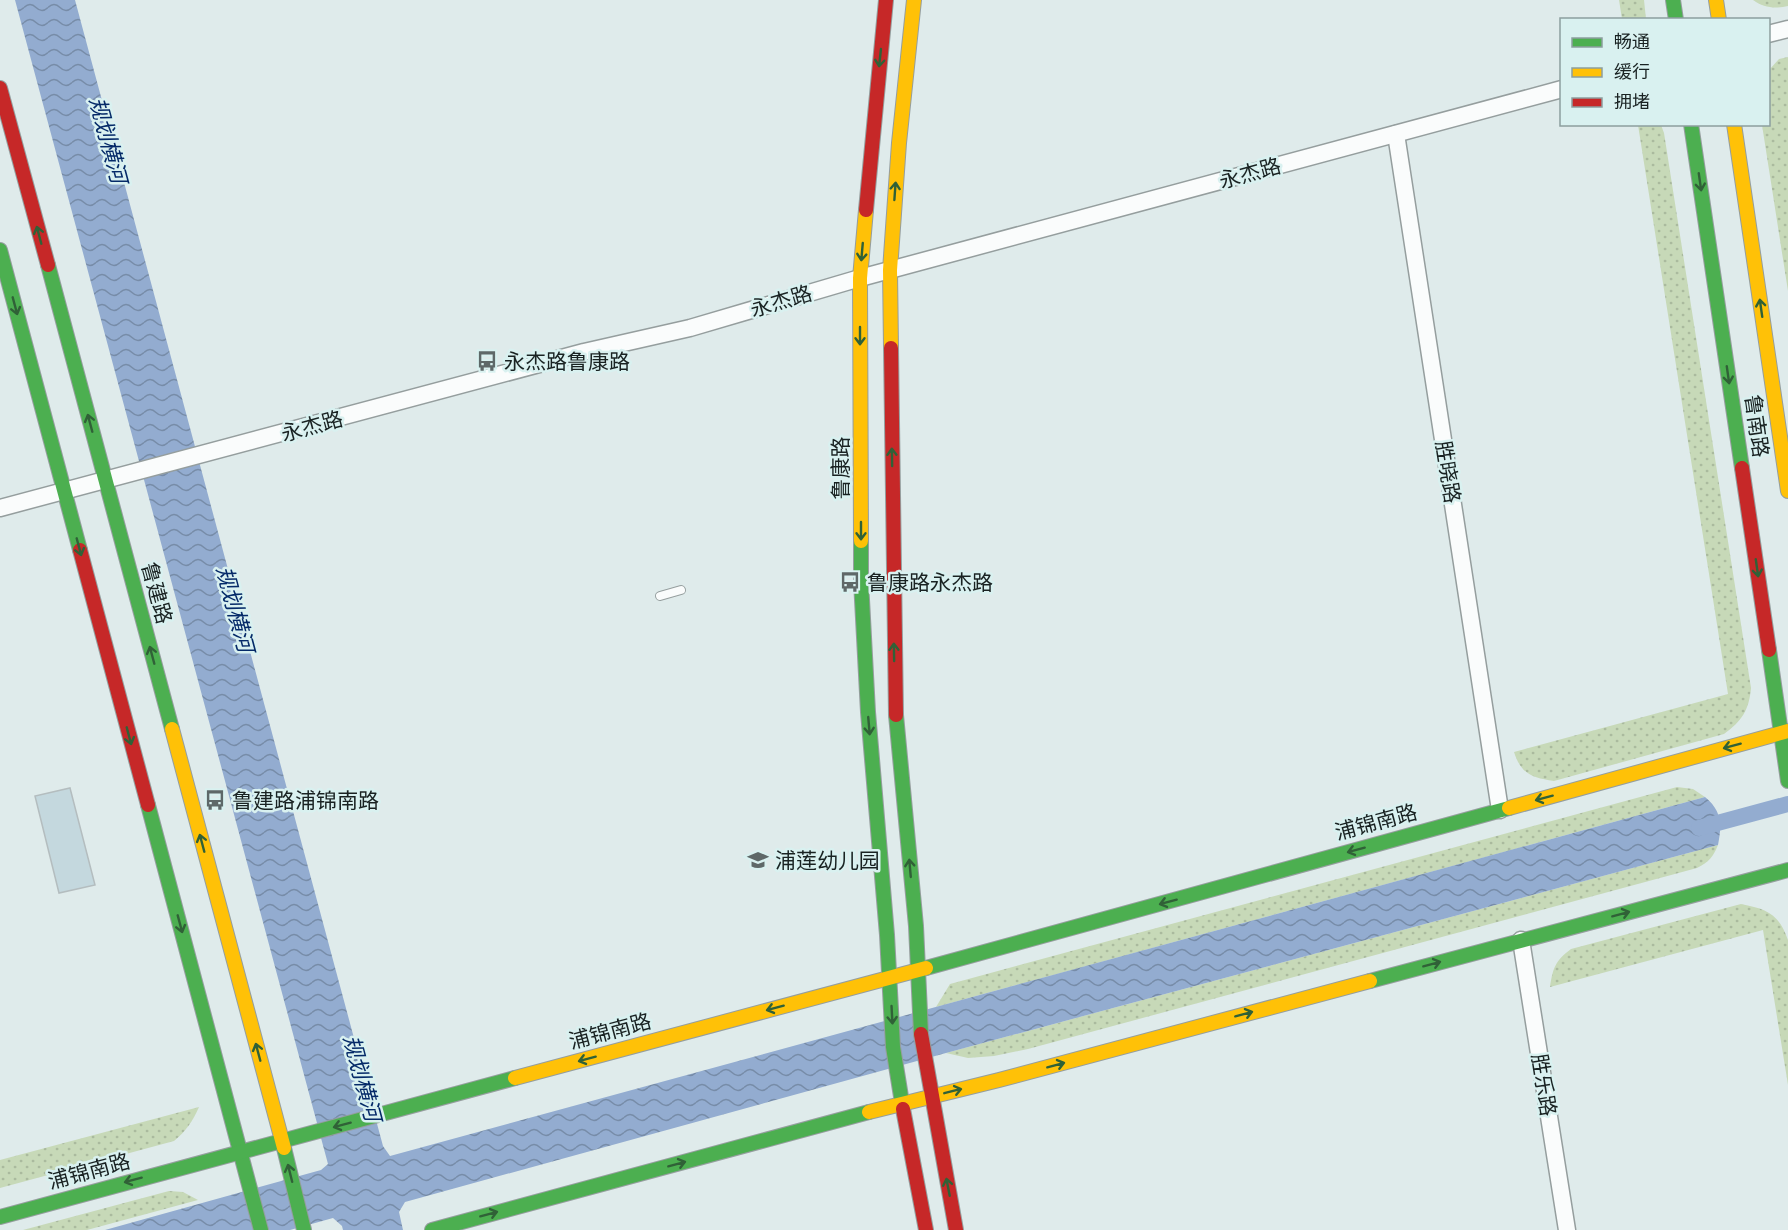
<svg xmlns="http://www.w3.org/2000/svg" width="1788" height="1230" viewBox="0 0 1788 1230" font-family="Arial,'Noto Sans SC',sans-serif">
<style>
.grass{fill:url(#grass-dots)}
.water{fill:url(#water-waves)}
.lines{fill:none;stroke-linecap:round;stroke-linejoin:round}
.canal{stroke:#93acd0;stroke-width:16}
.building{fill:#c4d8de;stroke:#b4bdbf;stroke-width:1.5}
.lane-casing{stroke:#959e9e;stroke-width:10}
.street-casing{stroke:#959e9e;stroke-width:19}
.fast-casing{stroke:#959e9e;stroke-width:16}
.slow-casing{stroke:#959e9e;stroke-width:16}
.jam-casing{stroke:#959e9e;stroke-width:16}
.lane{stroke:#fafcfc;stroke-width:8}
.street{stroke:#fafcfc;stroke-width:16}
.fast{stroke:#4caf50;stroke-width:14}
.slow{stroke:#ffc107;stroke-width:14}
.jam{stroke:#c62828;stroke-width:14}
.oneway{stroke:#306137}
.labels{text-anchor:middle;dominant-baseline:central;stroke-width:5;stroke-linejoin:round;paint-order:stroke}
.street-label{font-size:21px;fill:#192222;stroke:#d9f1f0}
.poi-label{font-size:21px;fill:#192222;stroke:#d9f1f0;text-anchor:start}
.water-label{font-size:22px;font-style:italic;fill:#052a68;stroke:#d9f1f0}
</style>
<defs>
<pattern id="grass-dots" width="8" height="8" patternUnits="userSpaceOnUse" patternTransform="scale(1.5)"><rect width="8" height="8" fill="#c7d9b8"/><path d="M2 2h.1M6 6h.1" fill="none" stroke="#aaba9e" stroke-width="1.8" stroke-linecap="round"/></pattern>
<pattern id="water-waves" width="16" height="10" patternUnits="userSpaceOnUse" patternTransform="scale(1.5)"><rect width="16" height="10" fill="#93acd0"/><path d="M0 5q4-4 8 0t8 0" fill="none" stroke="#778ca8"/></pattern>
</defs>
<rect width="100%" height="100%" fill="#dfebeb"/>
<g class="grass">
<polygon points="1619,0 1644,0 1646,19 1622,19"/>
<path d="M1753,0h35v6c-13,3 -24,2 -35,-6z"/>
<polygon points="1788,57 1788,291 1762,125 1768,124 1769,70 1779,59"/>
<path d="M1638,125h23l3,8 87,555c-2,22 -9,33 -27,46l-170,47c-22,-3 -33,-7 -40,-29l214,-58z"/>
<polygon points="1677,787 1693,789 1705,797 936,1007 950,984"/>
<path d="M1718,845c-5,12 -9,17 -21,23l-669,181 -34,7 -26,2 -22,-5z"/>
<path d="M1741,904c26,5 38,10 47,36v145l-25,-155 -213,57c3,-19 5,-26 21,-38z"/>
<path d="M199,1107c-6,14 -13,24 -25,34l-174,47v-28z"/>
<polygon points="169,1191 183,1192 198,1200 87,1230 23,1230"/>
</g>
<path class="water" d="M15,0h60l308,1146 7,10 1315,-359c17,14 17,28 13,48l-772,208 -541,149 -6,10 4,18h-60l-1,-4 -9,-8 -43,12h-185l216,-60 7,-6z"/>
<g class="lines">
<polyline class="canal" points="1699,828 1788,804"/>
</g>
<polygon class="building" points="70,788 95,885 59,893 35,796"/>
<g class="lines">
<g class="lane-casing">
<polyline id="lane" points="660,596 681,590"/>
</g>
<g class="street-casing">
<g id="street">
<polyline points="1768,34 1788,29"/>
<polyline points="1396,134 1500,810"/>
<polyline points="0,508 584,352 690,328 860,278 1562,89"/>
<polyline points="1521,940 1567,1230"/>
</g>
</g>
<g class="fast-casing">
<g id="fast">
<polyline points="1673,0 1676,20"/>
<polyline points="1691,124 1742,468"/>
<polyline points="0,250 80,550"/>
<polyline points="48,265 172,729"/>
<polyline points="861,541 861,581 868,712 887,935 893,1047 903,1109"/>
<polyline points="1769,650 1788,781"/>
<polyline points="896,715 916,926 921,1034"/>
<polyline points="148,805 261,1230"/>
<polyline points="926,968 1509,808"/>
<polyline points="1370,981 1788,870"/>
<polyline points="284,1148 304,1230"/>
<polyline points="0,1217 515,1078"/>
<polyline points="432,1230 869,1112"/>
</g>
</g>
<g class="slow-casing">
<g id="slow">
<polyline points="1716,0 1719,20"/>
<polyline points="1734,124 1788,491"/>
<polyline points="891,348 890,270 899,143 914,0"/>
<polyline points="861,541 860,278 866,210"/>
<polyline points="172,729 284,1148"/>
<polyline points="1509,808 1788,731"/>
<polyline points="515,1078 926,968"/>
<polyline points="869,1112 999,1080 1370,981"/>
</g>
</g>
<g class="jam-casing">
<g id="jam">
<polyline points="0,88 48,265"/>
<polyline points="866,210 886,0"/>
<polyline points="891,348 896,715"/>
<polyline points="1742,468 1769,650"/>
<polyline points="80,550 148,805"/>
<polyline points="921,1034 956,1230"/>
<polyline points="903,1109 926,1230"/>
</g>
</g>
<use href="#lane" class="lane"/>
<use href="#street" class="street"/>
<use href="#fast" class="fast"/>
<use href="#slow" class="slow"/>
<use href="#jam" class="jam"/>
</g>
<defs><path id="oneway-shaft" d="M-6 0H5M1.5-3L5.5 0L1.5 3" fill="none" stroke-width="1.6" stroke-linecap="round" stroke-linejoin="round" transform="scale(1.5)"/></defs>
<g class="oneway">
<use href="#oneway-shaft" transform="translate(880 58) rotate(96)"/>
<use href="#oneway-shaft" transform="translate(1700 182) rotate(82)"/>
<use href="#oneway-shaft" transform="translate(895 191) rotate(-86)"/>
<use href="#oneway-shaft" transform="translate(39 235) rotate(-105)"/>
<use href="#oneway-shaft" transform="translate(862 252) rotate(95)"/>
<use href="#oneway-shaft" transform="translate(15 306) rotate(75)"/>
<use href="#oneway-shaft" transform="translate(1761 308) rotate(-98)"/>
<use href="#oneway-shaft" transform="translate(860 336) rotate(90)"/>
<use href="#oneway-shaft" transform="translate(1728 375) rotate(82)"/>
<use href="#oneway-shaft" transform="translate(90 423) rotate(-105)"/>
<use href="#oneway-shaft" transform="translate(892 457) rotate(-91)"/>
<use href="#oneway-shaft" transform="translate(861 531) rotate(90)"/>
<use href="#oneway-shaft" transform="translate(79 547) rotate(75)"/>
<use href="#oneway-shaft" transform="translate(1757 568) rotate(82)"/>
<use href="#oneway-shaft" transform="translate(894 652) rotate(-91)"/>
<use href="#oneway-shaft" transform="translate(152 655) rotate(-105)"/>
<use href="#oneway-shaft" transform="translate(869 726) rotate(85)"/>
<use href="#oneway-shaft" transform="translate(129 736) rotate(75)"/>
<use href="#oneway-shaft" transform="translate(1732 746) rotate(165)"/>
<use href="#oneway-shaft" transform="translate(1544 798) rotate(165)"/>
<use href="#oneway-shaft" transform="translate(202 843) rotate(-105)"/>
<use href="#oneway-shaft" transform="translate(1356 850) rotate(165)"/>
<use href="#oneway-shaft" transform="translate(910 868) rotate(-95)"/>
<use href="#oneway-shaft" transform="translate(1168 902) rotate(165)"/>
<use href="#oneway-shaft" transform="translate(1621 914) rotate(-15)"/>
<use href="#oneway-shaft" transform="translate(180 924) rotate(75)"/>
<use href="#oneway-shaft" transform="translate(1432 964) rotate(-15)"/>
<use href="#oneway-shaft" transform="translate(775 1008) rotate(165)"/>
<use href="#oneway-shaft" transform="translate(1244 1014) rotate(-15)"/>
<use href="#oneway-shaft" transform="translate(892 1015) rotate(87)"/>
<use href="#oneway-shaft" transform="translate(258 1052) rotate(-105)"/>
<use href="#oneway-shaft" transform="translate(587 1059) rotate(165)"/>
<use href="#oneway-shaft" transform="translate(1056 1065) rotate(-15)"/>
<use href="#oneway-shaft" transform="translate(953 1091) rotate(-14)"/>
<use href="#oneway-shaft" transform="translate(342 1125) rotate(165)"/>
<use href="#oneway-shaft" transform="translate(677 1164) rotate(-15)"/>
<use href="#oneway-shaft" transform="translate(290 1173) rotate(-104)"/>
<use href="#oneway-shaft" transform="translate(133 1180) rotate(165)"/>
<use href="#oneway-shaft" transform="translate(948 1187) rotate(-101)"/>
<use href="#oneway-shaft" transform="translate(489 1214) rotate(-15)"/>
</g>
<defs>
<g id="bus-bare" transform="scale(1.62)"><path d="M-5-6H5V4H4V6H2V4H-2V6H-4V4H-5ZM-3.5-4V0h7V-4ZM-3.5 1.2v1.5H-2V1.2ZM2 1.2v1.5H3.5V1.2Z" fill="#5e6868" stroke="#d9f1f0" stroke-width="2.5" paint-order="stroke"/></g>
<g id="school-bare" transform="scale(1.62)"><path d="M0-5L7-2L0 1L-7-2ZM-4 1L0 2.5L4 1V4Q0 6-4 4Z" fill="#5e6868" stroke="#d9f1f0" stroke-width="2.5" paint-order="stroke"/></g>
</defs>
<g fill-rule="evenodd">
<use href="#bus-bare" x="487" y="361"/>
<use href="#bus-bare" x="850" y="582"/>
<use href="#bus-bare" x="215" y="800"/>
<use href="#school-bare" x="758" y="860"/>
</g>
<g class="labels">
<g class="street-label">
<text transform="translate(1250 173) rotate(-15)">永杰路</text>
<text transform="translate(781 301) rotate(-16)">永杰路</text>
<text transform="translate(312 426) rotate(-15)">永杰路</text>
<text transform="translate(1757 426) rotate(82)">鲁南路</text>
<text transform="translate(840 468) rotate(-90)">鲁康路</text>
<text transform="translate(1448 472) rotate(81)">胜晓路</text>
<text transform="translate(157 593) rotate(75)">鲁建路</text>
<text transform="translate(1376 822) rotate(-15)">浦锦南路</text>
<text transform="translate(610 1031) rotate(-15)">浦锦南路</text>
<text transform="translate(1544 1085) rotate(81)">胜乐路</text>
<text transform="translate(89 1171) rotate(-15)">浦锦南路</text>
</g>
<g class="poi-label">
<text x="504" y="361">永杰路鲁康路</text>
<text x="867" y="582">鲁康路永杰路</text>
<text x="232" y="800">鲁建路浦锦南路</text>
<text x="775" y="860">浦莲幼儿园</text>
</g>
<g class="water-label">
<text transform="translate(108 140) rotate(75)">规划横河</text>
<text transform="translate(235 609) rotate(75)">规划横河</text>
<text transform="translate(362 1078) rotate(75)">规划横河</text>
</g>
</g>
<rect x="1560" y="18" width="210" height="108" fill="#d9f1f0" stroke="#8c9e9e" stroke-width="1.5"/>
<rect x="1572" y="38" width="30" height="9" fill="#4caf50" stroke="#8c9e9e" stroke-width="1.5"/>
<text x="1614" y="48" font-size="18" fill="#192222">畅通</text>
<rect x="1572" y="68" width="30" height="9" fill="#ffc107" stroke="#8c9e9e" stroke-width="1.5"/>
<text x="1614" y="78" font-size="18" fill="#192222">缓行</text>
<rect x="1572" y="98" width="30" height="9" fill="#c62828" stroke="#8c9e9e" stroke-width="1.5"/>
<text x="1614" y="108" font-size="18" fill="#192222">拥堵</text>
</svg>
